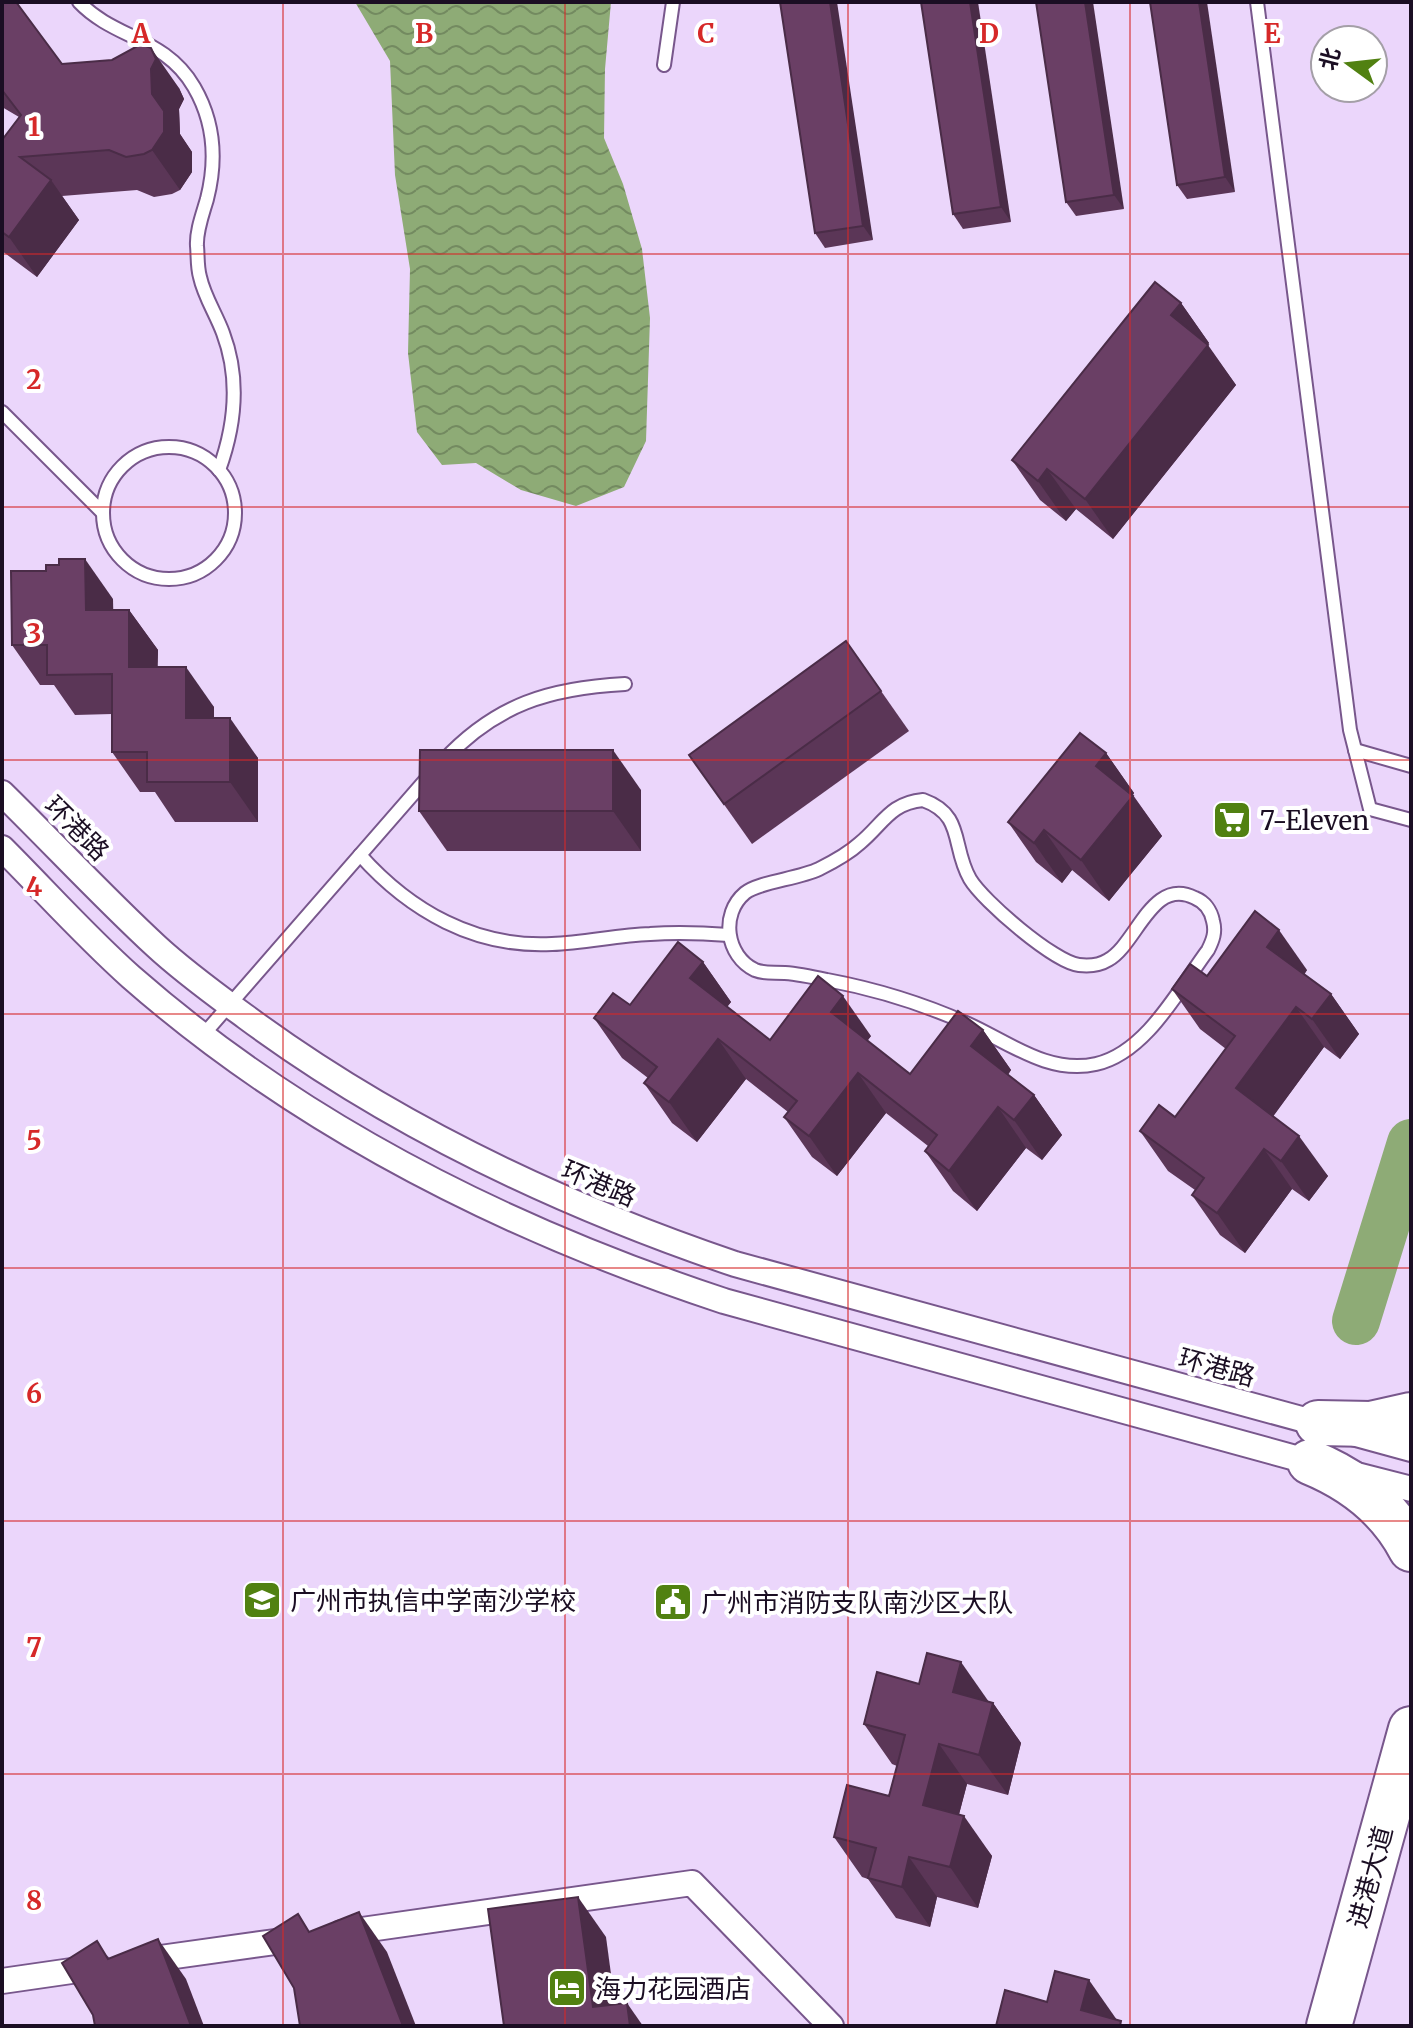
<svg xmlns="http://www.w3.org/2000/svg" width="1413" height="2028" viewBox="0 0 1413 2028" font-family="Merriweather,'Noto Sans SC',serif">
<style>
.water{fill:url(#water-waves)}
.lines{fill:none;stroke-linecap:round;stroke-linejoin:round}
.river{stroke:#8eab76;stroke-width:48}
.lane-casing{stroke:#78578c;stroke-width:16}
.street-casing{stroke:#78578c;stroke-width:28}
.highway-casing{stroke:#78578c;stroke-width:48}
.lane{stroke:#fff;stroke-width:12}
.street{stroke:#fff;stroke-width:24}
.highway{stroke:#fff;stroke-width:44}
.wall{fill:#5b3657}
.shaded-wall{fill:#4a2c47}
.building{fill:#6a3f65;stroke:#4a2c47;stroke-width:2}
.grid{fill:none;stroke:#d62828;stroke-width:2;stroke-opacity:0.55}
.labels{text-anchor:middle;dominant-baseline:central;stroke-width:8;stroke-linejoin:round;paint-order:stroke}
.poi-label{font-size:26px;fill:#1b0e23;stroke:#fff;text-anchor:start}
.street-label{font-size:26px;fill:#1b0e23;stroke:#fff}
.grid-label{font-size:26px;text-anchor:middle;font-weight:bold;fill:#d62828;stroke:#fff;stroke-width:8;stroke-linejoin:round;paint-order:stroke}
</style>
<defs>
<pattern id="water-waves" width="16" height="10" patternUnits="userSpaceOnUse" patternTransform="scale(2)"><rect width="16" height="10" fill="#8eab76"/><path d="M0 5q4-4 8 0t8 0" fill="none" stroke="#738a60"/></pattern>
</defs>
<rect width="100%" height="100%" fill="#ebd6fb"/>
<polygon class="water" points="355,2 611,2 605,69 604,138 623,184 642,249 650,318 646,441 624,487 576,506 521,490 476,463 442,465 417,432 408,353 410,269 395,175 390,61"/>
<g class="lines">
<polyline class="river" points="1356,1321 1411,1143"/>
<g class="lane-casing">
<g id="lane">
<path d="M79,2c35,37 86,35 115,85 21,36 23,73 13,112 -4,14 -11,32 -10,47 1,10 0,21 3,31 4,19 16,37 23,56 17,45 12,93 -4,137"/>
<polyline points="1257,2 1350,730 1370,809 1411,820"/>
<polyline points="664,65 673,2"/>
<polyline points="2,412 103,513"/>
<circle cx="169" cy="513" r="66"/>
<polyline points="1355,750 1411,766"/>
<path d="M443,761c53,-57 107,-73 182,-77"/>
<path d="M923,800c42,15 28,46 47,79 13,22 84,83 109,86 9,1 21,0 29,-5 29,-16 44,-84 87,-62 10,4 16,13 18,23 3,11 0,19 -5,29 -29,39 -62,103 -112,114 -48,11 -89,-23 -130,-41 -45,-20 -91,-34 -139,-43 -14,-3 -28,-6 -42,-7 -11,-1 -20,1 -30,-3 -29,-14 -35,-56 -10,-77 13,-11 53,-14 74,-24 14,-7 29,-15 41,-26 23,-19 30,-40 63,-43z"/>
<path d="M360,855c50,56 115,93 192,89 33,-1 65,-9 98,-10 26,-2 53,-1 79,1"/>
<polyline points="204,1034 428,777"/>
</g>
</g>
<g class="street-casing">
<g id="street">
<path d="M2,793c51,50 101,104 154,153 28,26 60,49 90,71 149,110 315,188 489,247l676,185"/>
<path d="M2,848c43,43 84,89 129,129 171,150 378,253 593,324l597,164"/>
<polyline points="1357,1475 1411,1489"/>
<polyline points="341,1933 692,1883 831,2026"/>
<polyline points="139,1961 297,1939"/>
<polyline points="2,1981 99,1967"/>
</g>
</g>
<g class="highway-casing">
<g id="highway">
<polyline points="1318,1423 1371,1424 1411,1415"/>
<path d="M1310,1462c44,18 79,45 101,87"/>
<polyline points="1329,2026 1411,1729"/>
</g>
</g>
<use href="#lane" class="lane"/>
<use href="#street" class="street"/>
<use href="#highway" class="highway"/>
</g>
<g class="wall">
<polygon points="2,2 62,64 179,88 184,99 179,109 180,134 192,152 192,172 180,190 172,194 154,197 137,190 62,196 79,220 37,277 2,251 2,140 19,117 2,107"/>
<polygon points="780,2 873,240 825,248 815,233"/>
<polygon points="921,2 1011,222 963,229 953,214"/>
<polygon points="1036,2 1124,209 1076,216 1066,202"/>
<polygon points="1150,2 1235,192 1187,199 1177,185"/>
<polygon points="1181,303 1209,343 1207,345 1236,385 1113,539 1076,509 1066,521 1040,500 1012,460"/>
<polygon points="113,599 113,610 129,610 158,650 157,667 214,707 214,718 258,758 258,822 175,822 155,792 140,792 112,752 112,714 75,715 54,685 40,685 12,645"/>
<polygon points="881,691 909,731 752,844 689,755"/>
<polygon points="1106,753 1134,793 1133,795 1162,836 1109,901 1072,870 1062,883 1036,862 1008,822"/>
<polygon points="641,790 641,851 447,851 419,811"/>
<polygon points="703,962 731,1002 727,1007 770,1040 871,1036 867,1041 910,1074 983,1030 1011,1070 1008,1075 1034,1095 1062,1135 1042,1160 1026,1148 977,1211 953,1191 925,1151 928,1146 886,1113 837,1176 812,1157 784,1117 788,1112 746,1079 697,1142 672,1123 644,1083 648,1078 622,1058 594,1018 630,1005"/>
<polygon points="1307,970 1304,975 1331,994 1359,1034 1340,1059 1324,1047 1273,1116 1328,1176 1309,1201 1292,1189 1245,1253 1220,1235 1192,1195 1195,1190 1168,1171 1140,1131 1175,1117 1226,1049 1200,1029 1172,989 1207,976"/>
<polygon points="989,1702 993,1703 1021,1743 1008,1795 967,1784 959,1814 992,1856 978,1908 937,1897 930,1927 896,1918 868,1879 862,1877 834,1837 889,1796 897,1766 892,1764 864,1724"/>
</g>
<g class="shaded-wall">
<polygon points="830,2 837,2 873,240 863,226"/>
<polygon points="970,2 978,2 1011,222 1001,207"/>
<polygon points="1085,2 1093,2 1124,209 1114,195"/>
<polygon points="1199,2 1207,2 1235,192 1225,177"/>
<polygon points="151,48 179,88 184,99 179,109 180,134 192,152 192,172 180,190 152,150"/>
<polygon points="51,180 79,220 37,277 9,237"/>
<polygon points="1181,303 1209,343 1199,355 1171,315"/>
<polygon points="1208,345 1236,385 1113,539 1085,499"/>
<polygon points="1047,469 1076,509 1066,521 1038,481"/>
<polygon points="85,559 113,599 114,650 86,610"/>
<polygon points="129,610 158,650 157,707 129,667"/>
<polygon points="186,667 214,707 214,758 186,718"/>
<polygon points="230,718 258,758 258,822 230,782"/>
<polygon points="613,750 641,790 641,851 613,811"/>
<polygon points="1106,753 1134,793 1124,806 1096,766"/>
<polygon points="1133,796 1162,836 1109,901 1081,860"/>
<polygon points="1044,830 1072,870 1062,883 1034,843"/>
<polygon points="1279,930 1307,970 1295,987 1267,947"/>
<polygon points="703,962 731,1002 718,1018 690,978"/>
<polygon points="1331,994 1359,1034 1340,1059 1312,1019"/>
<polygon points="843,996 871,1036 859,1052 831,1012"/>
<polygon points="1296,1007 1324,1047 1264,1129 1236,1088"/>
<polygon points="983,1030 1011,1070 999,1086 971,1046"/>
<polygon points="718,1039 746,1079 697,1142 669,1102"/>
<polygon points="858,1073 886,1113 837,1176 809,1136"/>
<polygon points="1034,1095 1062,1135 1042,1160 1014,1120"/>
<polygon points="998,1107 1026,1148 977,1211 949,1171"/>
<polygon points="1299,1136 1328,1176 1309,1201 1281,1161"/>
<polygon points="1264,1149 1292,1189 1245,1253 1217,1213"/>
<polygon points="961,1662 989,1702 953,1692"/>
<polygon points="993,1703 1021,1743 1008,1795 979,1755"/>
<polygon points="939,1744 967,1784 951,1845 923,1805"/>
<polygon points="964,1816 992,1856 978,1908 950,1867"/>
<polygon points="909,1857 937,1897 930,1927 902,1887"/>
<polygon points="578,1897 606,1937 618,2026 593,2007"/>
<polygon points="359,1912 387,1952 416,2026 403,2026"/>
<polygon points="158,1939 186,1979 204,2026 191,2026"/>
<polygon points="1089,1980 1117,2020 1081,2010"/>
<polygon points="627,2003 643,2026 630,2026"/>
</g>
<g class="building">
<polygon points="2,2 16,2 62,64 112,60 141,44 151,48 156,59 151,69 152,94 164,111 164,132 152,150 144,154 126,157 109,150 20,157 51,180 9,237 2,232 2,140 21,115 2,90"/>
<polygon points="780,2 830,2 863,226 815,233"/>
<polygon points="921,2 970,2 1001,207 953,214"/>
<polygon points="1036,2 1085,2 1114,195 1066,202"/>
<polygon points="1150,2 1199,2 1225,177 1177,185"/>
<polygon points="1155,282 1181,303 1171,315 1208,345 1085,499 1047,469 1038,481 1012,460"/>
<polygon points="59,559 85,559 86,610 129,610 129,667 186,667 186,718 230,718 230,782 147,782 147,752 112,752 112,674 47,675 47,645 12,645 11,571 46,571 46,565 59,565"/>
<polygon points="846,641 881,691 724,804 689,755"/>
<polygon points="1080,733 1106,753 1096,766 1133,796 1081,860 1044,830 1034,843 1008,822"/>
<polygon points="420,750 613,750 613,811 419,811"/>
<polygon points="1255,911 1279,930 1267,947 1331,994 1312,1019 1296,1007 1236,1088 1299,1136 1281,1161 1264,1149 1217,1213 1192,1195 1204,1178 1140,1131 1159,1105 1175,1117 1235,1036 1172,989 1190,964 1207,976"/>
<polygon points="678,942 703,962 690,978 770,1040 818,976 843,996 831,1012 910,1074 958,1011 983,1030 971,1046 1034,1095 1014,1120 998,1107 949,1171 925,1151 937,1135 858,1073 809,1136 784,1117 797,1101 718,1039 669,1102 644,1083 657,1067 594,1018 613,993 630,1005"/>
<polygon points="927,1653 961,1662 953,1692 993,1703 979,1755 939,1744 931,1775 923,1805 964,1816 950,1867 909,1857 902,1887 868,1878 876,1848 834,1837 847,1785 889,1796 897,1766 905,1735 864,1724 877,1672 919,1684"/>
<polygon points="578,1897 593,2007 627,2003 630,2026 504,2026 488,1909"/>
<polygon points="359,1912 403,2026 300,2026 294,1988 263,1936 298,1914 309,1932"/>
<polygon points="158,1939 191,2026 95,2026 93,2015 62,1963 97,1941 108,1959"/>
<polygon points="1055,1971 1089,1980 1081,2010 1121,2021 1120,2026 996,2026 1005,1990 1047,2002"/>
</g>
<path class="grid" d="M283,2v2024M565,2v2024M848,2v2024M1130,2v2024M2,254h1409M2,507h1409M2,760h1409M2,1014h1409M2,1268h1409M2,1521h1409M2,1774h1409"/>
<defs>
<g id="supermarket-square" transform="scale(2)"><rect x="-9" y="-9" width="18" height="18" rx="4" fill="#518111" stroke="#fff"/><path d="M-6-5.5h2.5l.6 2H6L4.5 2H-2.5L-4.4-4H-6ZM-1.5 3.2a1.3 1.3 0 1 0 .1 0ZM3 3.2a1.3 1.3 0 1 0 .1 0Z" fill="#fff"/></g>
<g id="school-square" transform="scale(2)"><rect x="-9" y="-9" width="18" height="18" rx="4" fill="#518111" stroke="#fff"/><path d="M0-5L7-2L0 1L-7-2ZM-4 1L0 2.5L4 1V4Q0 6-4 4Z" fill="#fff"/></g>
<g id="civic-square" transform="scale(2)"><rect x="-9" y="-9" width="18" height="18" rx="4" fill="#518111" stroke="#fff"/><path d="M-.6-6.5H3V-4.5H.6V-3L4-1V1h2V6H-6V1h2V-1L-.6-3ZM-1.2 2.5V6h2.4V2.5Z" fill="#fff"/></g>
<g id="hotel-square" transform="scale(2)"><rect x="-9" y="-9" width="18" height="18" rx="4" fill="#518111" stroke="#fff"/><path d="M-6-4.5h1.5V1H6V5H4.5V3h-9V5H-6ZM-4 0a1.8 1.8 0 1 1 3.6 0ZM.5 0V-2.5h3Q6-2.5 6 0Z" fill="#fff"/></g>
</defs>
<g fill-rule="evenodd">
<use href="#supermarket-square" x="1232" y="820"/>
<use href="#school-square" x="262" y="1600"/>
<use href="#civic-square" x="673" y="1602"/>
<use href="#hotel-square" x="567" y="1988"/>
</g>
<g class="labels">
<g class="poi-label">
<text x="1260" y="820">7-Eleven</text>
<text x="290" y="1600">广州市执信中学南沙学校</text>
<text x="701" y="1602">广州市消防支队南沙区大队</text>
<text x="595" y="1988">海力花园酒店</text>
</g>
<g class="street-label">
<text transform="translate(77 828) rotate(45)">环港路</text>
<text transform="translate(599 1183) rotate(23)">环港路</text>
<text transform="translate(1217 1367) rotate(15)">环港路</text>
<text transform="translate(1370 1877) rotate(-75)">进港大道</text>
</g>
</g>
<g class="grid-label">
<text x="141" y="43">A</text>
<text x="424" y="43">B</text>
<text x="706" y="43">C</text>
<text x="989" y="43">D</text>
<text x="1272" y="43">E</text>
<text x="34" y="136">1</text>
<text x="34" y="389">2</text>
<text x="34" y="643">3</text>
<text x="34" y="896">4</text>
<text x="34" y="1150">5</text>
<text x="34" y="1403">6</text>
<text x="34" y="1657">7</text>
<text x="34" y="1910">8</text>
</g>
<rect width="1413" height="2028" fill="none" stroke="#1b0e23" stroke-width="8"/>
<g transform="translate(1349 64) rotate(285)"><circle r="38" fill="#ffffff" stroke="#a49fa7" stroke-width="2"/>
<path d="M0-6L14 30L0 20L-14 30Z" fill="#518111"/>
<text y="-12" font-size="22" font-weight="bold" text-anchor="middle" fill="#1b0e23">北</text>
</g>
</svg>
